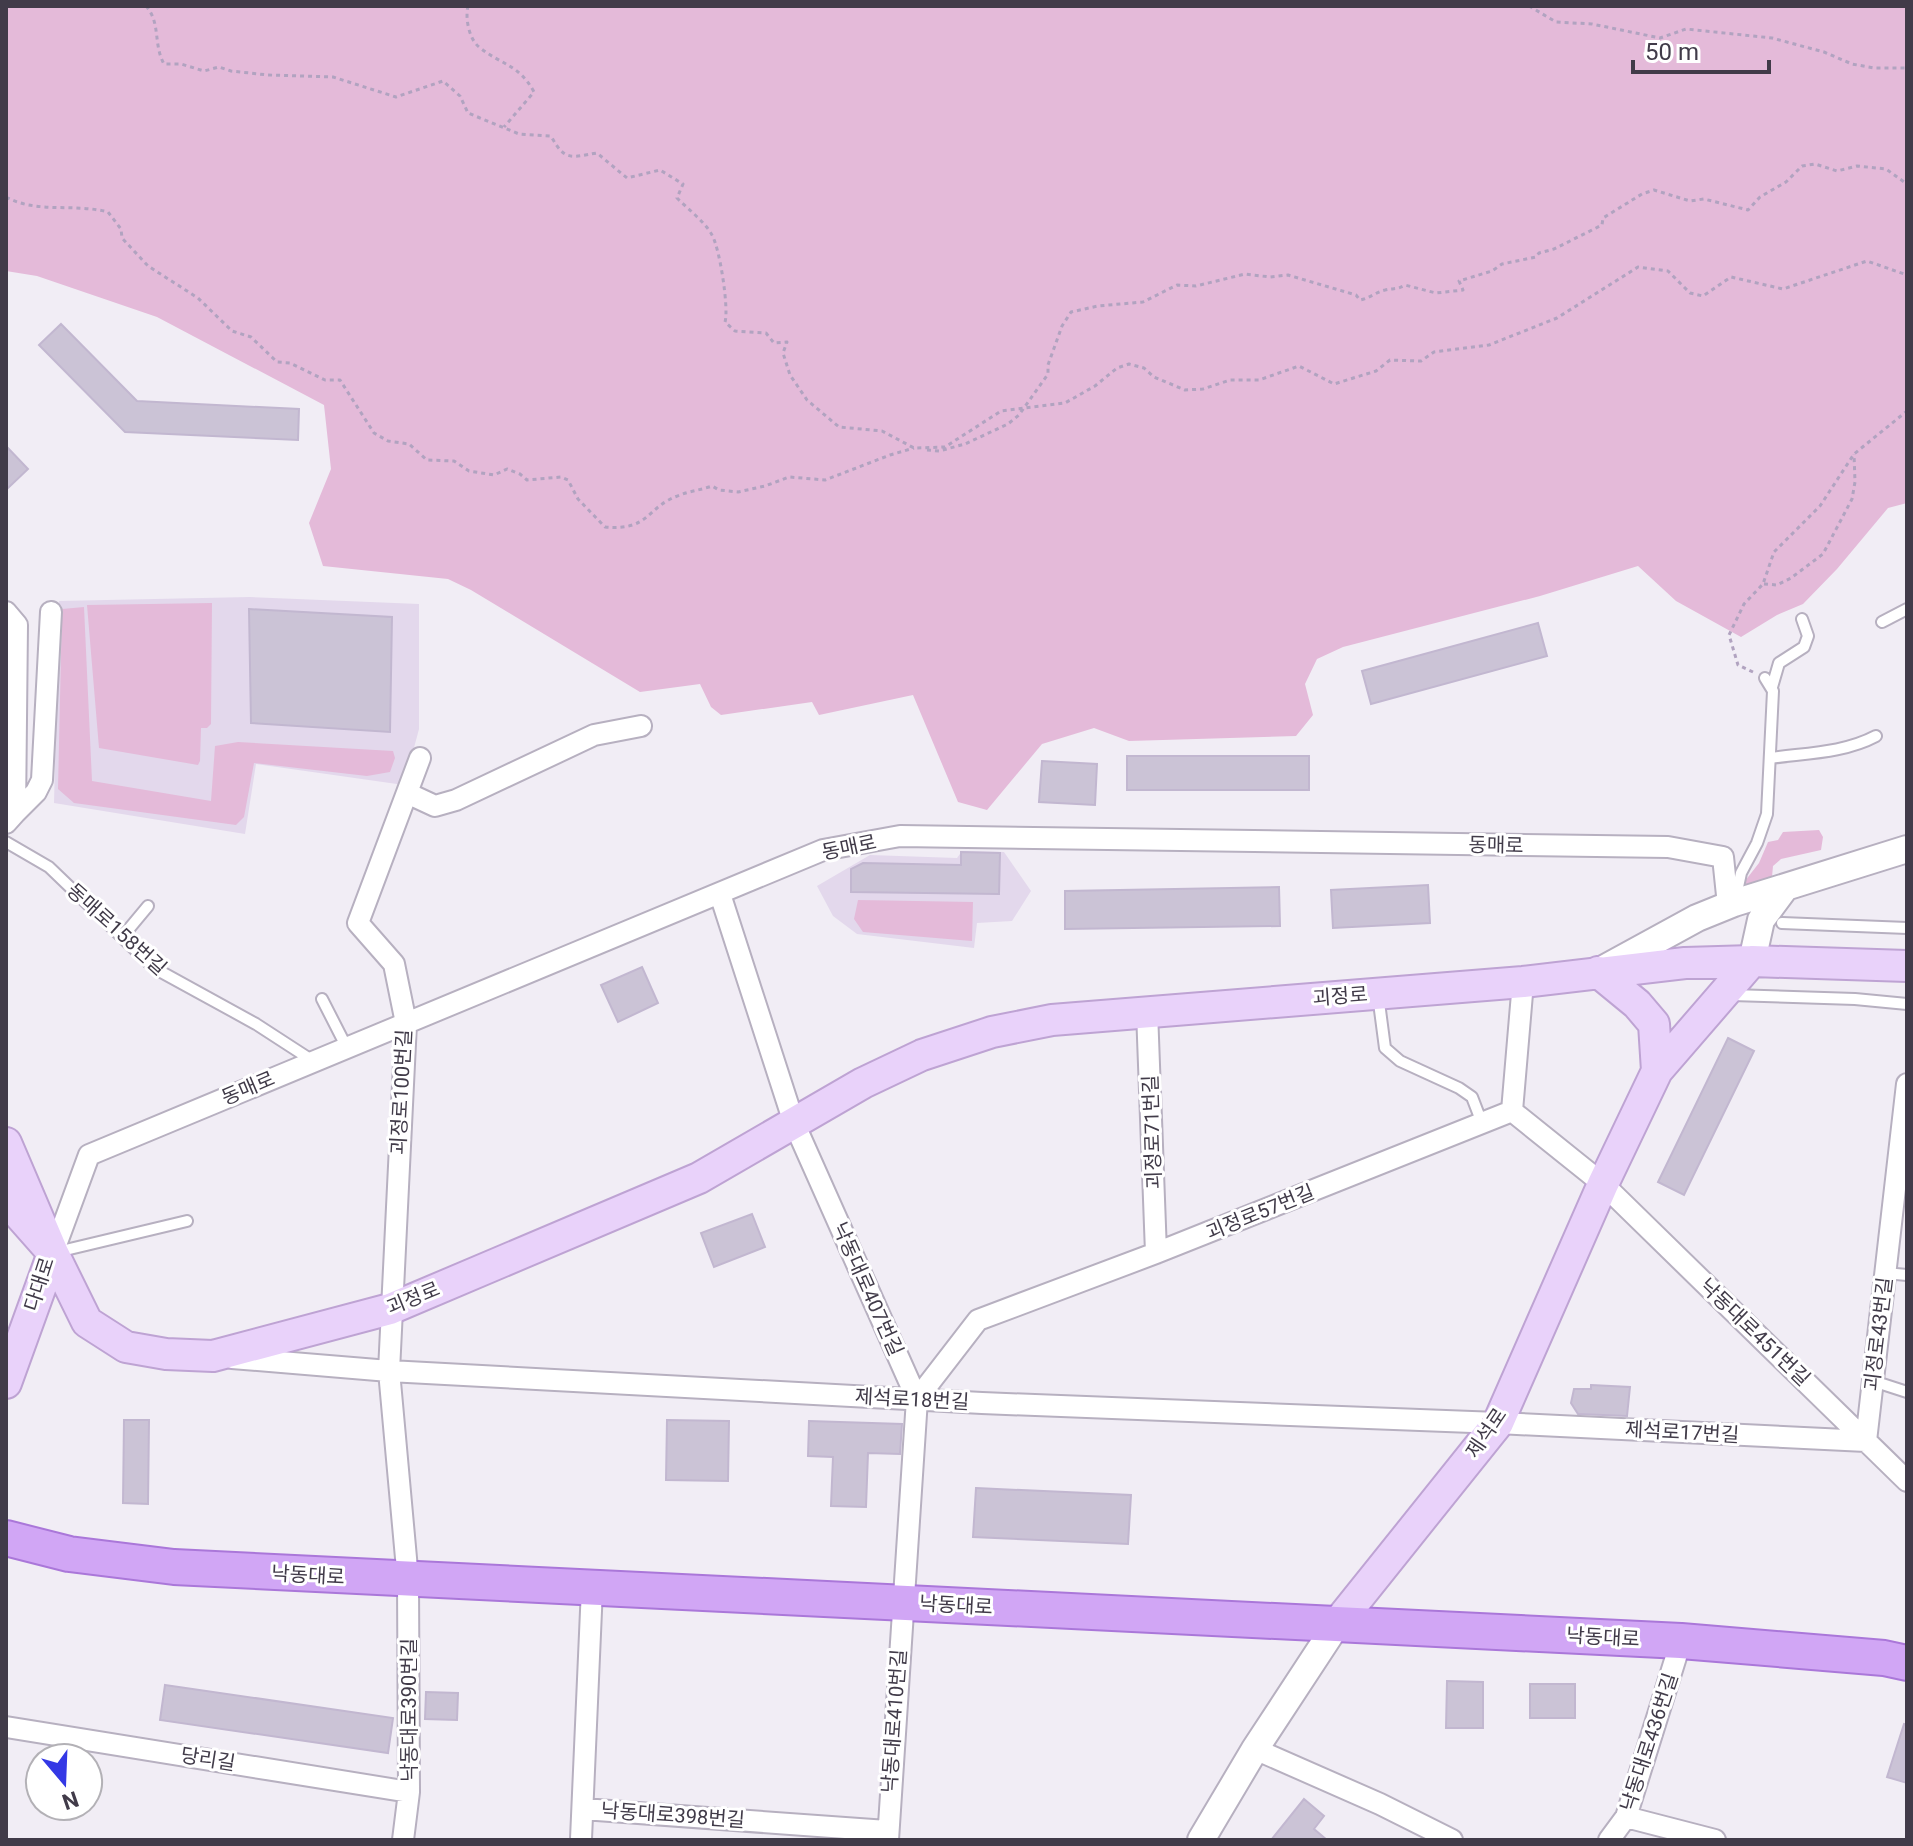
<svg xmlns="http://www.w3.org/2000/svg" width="1913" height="1846" font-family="Roboto,'Noto Sans KR',sans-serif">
<rect width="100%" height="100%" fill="#f1edf5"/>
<path fill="#e3d8ec" d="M250,597L419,604V729L404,785L256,764L245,834L54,803L59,601Z
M962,851L1004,852L1031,891L1012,921L977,923L974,948L857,934L833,916L817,886L870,855L957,858Z"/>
<path fill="#e4bad9" d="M6,6H1907V503L1888,508L1837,569L1803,604L1777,615L1741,637L1676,601L1638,566L1540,596L1343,647L1317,659L1305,684L1313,715L1296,736L1129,741L1094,728L1042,744L987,810L958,802L913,695L819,715L812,702L721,715L711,707L700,684L640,692L471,590L448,579L323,566L309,523L331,469L324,405L157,317L37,276L6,271Z
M212,603L211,724L207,728H201L200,761L198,765L99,748L87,605Z
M84,607L92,781L211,801L215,746L238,742L393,751L395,758L390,772L367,776L254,763L244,817L236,825L74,803L58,789L62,609Z
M1819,830L1823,837L1821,850L1781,859L1773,866L1772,877L1742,887L1741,886L1759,863L1768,842L1778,840L1783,832Z
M858,900L973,902L972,941L863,932L854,919Z"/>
<path fill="#cbc3d6" stroke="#c2b7d0" stroke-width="2" d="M61,324L137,401L299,409L298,440L125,432L39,345Z
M6,446L28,469L6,490Z
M249,609L392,617L390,732L251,723Z
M1538,623L1547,656L1371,704L1362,671Z
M1127,756H1309V790H1127Z
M1042,761L1097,764L1095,805L1039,802Z
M961,852L1000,853L999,894L851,892V869L863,863L961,865Z
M1428,885L1430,923L1333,928L1331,890Z
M1279,887L1280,926L1065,929V891Z
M642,967L658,1003L618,1022L601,985Z
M1728,1038L1754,1051L1684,1195L1658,1182Z
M752,1214L765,1247L714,1267L701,1233Z
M1591,1385L1630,1387L1627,1416L1578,1414L1571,1403L1574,1389H1591Z
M124,1420H149L148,1504L123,1503Z
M667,1420L729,1421L728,1481L666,1480Z
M809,1421L902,1424L900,1454L868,1453L866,1507L831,1506L833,1457L808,1456Z
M976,1488L1131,1495L1128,1544L973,1537Z
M1447,1681L1483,1682V1728H1446Z
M1530,1684H1575V1718H1530Z
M165,1685L393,1718L388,1753L160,1720Z
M426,1692L458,1693L457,1720L425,1719Z
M1904,1724L1907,1725V1783L1887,1777Z
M1304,1799L1324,1816L1314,1829L1327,1840H1271Z"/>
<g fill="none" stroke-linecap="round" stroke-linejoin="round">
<g stroke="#b7b0c0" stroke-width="14">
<path id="service" d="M1882,622L1907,609
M1772,687L1779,663L1804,647L1808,636L1802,619
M1771,758C1806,753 1844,753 1876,736
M6,842L49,867L154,968L256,1024L313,1061
M1735,901L1741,873L1757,843L1767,814L1773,691L1765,678
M1782,923L1907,928
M123,936L148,906
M1378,995L1385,1048L1400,1061L1459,1088L1472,1097L1482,1123
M1732,995L1855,999L1907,1004
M322,999L346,1046
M57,1252L187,1221
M1885,1273L1907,1275
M1873,1381L1907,1392"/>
</g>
<g stroke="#b7b0c0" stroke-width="24">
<path id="minor" d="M6,612L17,625L15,813L6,823
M420,758L358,923L394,964L406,1023L389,1371L982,1403L1498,1423L1866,1441L1907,1084
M407,793L435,806L456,800L594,735L641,726
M15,813L36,792L42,780L51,612
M720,894L794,1123L917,1399L888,1840
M1147,1011L1156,1253
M1512,1111L1603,1184L1907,1481
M53,1253L89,1155L823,850L900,836L1668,847L1723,857L1728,905
M232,1358L389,1371L408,1580L409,1792L403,1840
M917,1399L978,1320L1156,1253L1512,1111L1523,982
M6,1727L409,1792
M1255,1749L1380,1804L1452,1840
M583,1809L887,1831
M1626,1817L1715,1840
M581,1839L592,1588
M1609,1840L1626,1817L1681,1641"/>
</g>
<g stroke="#b7b0c0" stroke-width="30">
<path id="tertiary" d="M1752,961L1761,920L1784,889
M1600,971L1697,918L1734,903L1907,849
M1201,1840L1255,1749L1337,1624"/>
</g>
<g stroke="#bea3d3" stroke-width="34">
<path id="secondary" d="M1598,972L1637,1004L1654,1024L1657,1071
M6,1143L53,1253L6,1383
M6,1200L53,1253L87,1322L126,1347L166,1354L213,1356L390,1309L699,1178L863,1083L922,1055L992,1032L1052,1020L1523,982L1685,963L1752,961L1907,966
M1337,1624L1498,1423L1603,1184L1657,1071L1752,961"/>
</g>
<g stroke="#aa77d9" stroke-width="38">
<path id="primary" d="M6,1538L69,1554L174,1567L1681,1641L1884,1658L1907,1663"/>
</g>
<path stroke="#b1a3c0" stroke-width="3" stroke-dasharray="4 4" stroke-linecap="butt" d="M146,6C161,23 153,44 164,64H181L204,71L219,67L231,71L268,75L333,77L396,97L443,81L460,96L468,113L519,134L551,136C565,162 571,157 597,153L627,178L660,170L683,184L677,198C688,209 705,222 712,235C720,249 729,309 725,322L735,331L766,333L774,343L787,342L783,353L790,375L807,400L839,427L882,431L914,448L945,447L1001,411L1065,403L1095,386L1117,368L1129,364L1144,368L1154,377L1185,390L1203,389L1230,380H1259L1299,366L1334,384L1376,371L1390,360L1421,361L1434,352L1489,345L1557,318L1638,267L1668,271L1690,293L1703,296L1731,277L1783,289L1867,261L1907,275
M468,6C465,18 469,39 479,47C501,65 519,64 534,92L504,127
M1529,6L1556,22L1592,24L1660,38L1686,29L1772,38L1824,52L1852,64L1874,68H1907
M6,197C37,214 74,203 108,212L121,229L122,238L148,266L198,298L232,331L251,337L277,362L290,363L325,380H340L374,433L388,441L409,444L427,460L454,461L469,471L494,475L507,469L520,474L527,480L561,477L568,480L578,499L605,527C651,531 645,507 680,495C690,491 701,490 712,486L719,490L738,492L765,486L789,477L825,480L890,455L914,448
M927,450L939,451L965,444L1008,424L1019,415L1048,374V365L1062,326L1071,312L1098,306L1143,302L1177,285L1196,286L1245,274L1270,277L1288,275L1356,295L1360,300C1370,298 1376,292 1385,290C1393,288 1397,290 1405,285L1436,293L1463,290L1459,281L1492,271L1502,264L1536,257L1539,253L1554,249L1602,225L1603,218L1642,194L1654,190L1690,201L1704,199L1748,210L1760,197L1786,182L1802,166L1815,164L1837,171L1857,166L1886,169L1907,184
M1764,584L1777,585L1791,578L1823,554L1852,499L1855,482L1854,454
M1753,672L1738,665L1729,635L1744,604L1763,584L1774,552L1820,506L1854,454L1907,411"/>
<use href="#service" stroke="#fff" stroke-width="10"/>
<use href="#minor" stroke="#fff" stroke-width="20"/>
<use href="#tertiary" stroke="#fff" stroke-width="26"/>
<use href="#secondary" stroke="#e9d2fa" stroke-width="30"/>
<use href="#primary" stroke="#d1a6f5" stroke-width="34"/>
</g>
<g text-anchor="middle" stroke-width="6" stroke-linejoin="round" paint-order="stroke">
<g font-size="20" fill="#413b49" stroke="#fff">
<text transform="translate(1496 845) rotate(1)" y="7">동매로</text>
<text transform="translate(849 847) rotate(-12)" y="7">동매로</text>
<text transform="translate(117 929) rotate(42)" y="7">동매로158번길</text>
<text transform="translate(1340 996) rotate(-4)" y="7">괴정로</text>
<text transform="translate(248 1088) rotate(-23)" y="7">동매로</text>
<text transform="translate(401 1092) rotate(-87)" y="7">괴정로100번길</text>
<text transform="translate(1152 1132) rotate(-92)" y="7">괴정로71번길</text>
<text transform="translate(1260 1212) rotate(-22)" y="7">괴정로57번길</text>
<text transform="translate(39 1284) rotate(-72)" y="7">다대로</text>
<text transform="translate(868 1289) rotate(66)" y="7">낙동대로407번길</text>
<text transform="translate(413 1298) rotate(-22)" y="7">괴정로</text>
<text transform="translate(1755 1332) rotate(44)" y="7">낙동대로451번길</text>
<text transform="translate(1878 1334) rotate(-83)" y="7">괴정로43번길</text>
<text transform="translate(912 1399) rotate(3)" y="7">제석로18번길</text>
<text transform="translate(1682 1432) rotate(3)" y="7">제석로17번길</text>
<text transform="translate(1486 1433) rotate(-56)" y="7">제석로</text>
<text transform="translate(308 1575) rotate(3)" y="7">낙동대로</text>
<text transform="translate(956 1605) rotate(3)" y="7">낙동대로</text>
<text transform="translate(1603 1637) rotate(3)" y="7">낙동대로</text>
<text transform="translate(409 1710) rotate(-90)" y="7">낙동대로390번길</text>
<text transform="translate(894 1721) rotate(-86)" y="7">낙동대로410번길</text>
<text transform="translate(1649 1742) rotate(-72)" y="7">낙동대로436번길</text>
<text transform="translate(208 1759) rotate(9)" y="7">당리길</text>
<text transform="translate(673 1815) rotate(4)" y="7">낙동대로398번길</text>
</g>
</g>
<rect width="1913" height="1846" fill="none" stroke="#413b49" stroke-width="16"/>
<g transform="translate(64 1782) rotate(161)"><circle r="38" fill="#ffffff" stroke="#b3b1b6" stroke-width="2"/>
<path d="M0-6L14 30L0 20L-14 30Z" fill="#3438e5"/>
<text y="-12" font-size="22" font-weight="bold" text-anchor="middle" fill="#413b49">N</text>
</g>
<path d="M1633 60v12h136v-12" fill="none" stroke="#413b49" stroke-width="4"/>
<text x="1645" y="60" font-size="24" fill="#413b49" stroke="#ffffff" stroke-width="6" paint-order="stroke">50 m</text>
</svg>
